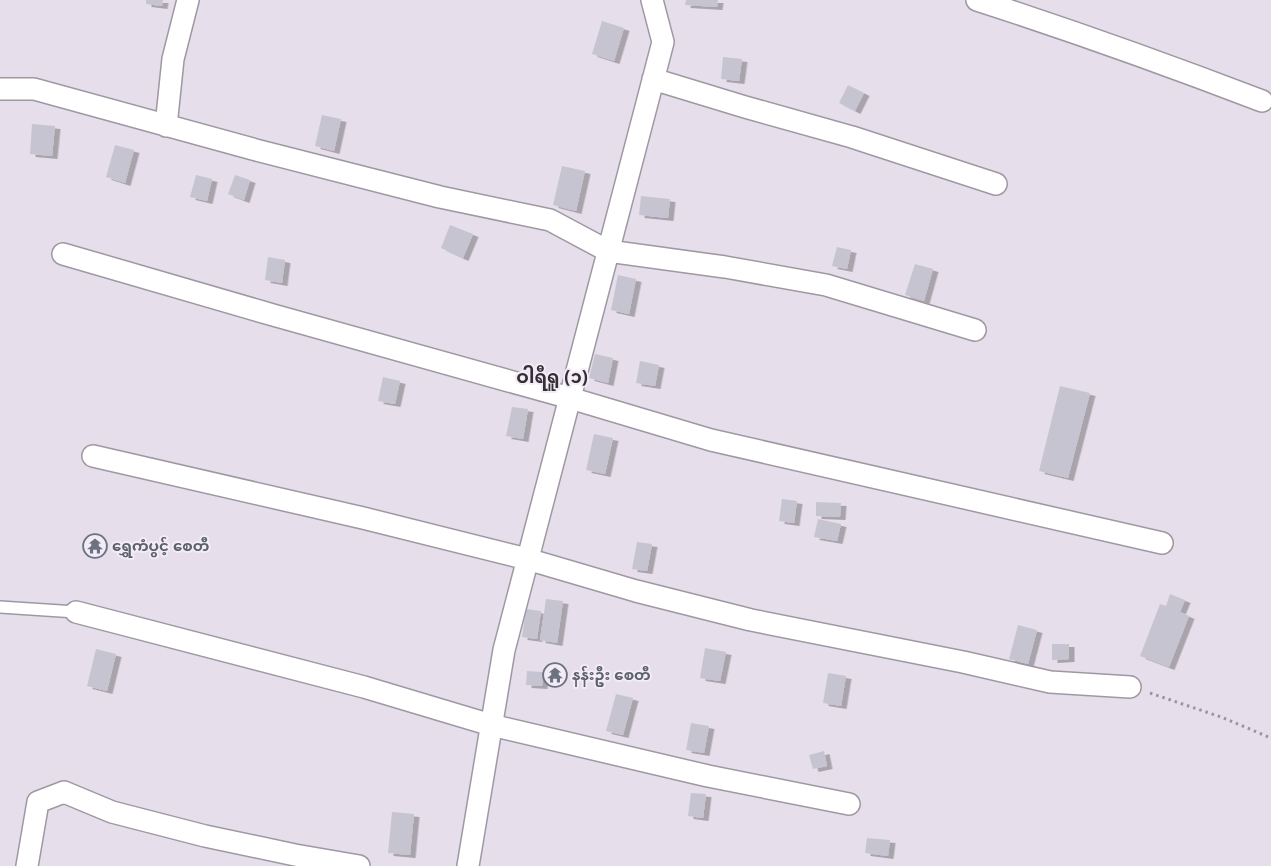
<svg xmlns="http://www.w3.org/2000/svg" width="1271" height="866" font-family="'Open Sans','Noto Sans Myanmar',sans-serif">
<defs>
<filter id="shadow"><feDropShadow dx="5.5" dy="3" stdDeviation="0" flood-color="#0004"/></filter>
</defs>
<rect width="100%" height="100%" fill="#e6deea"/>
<path fill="#c7c4d1" filter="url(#shadow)" d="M146,0H163L162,6L146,4Z
M686,0H718L717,7L685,5Z
M602,21L624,28L614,61L592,54Z
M723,57L742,59L739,81L721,79Z
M848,85L864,93L855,111L839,103Z
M322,115L341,119L334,151L315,146Z
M32,124L55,126L52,156L30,154Z
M115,145L134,150L125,183L106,177Z
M562,166L585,171L576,211L553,205Z
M196,175L212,179L207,201L190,197Z
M235,175L250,180L244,200L228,194Z
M641,196L670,199L668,218L639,215Z
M450,225L473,234L463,258L441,248Z
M837,247L851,250L847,269L832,266Z
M268,257L285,260L282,283L265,280Z
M915,264L933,269L924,301L905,295Z
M618,275L636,279L629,314L611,310Z
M595,354L613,358L608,383L589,378Z
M640,361L659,365L655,386L636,383Z
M383,377L400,381L395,404L378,401Z
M1060,386L1090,393L1068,478L1039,471Z
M512,407L528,409L523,439L506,436Z
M594,434L613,438L605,474L586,470Z
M782,499L797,501L794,523L779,521Z
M816,502L841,503L840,517L816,516Z
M818,519L841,524L837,541L814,537Z
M637,542L652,544L647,571L632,569Z
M1170,594L1185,600L1180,612L1189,616L1169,667L1140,656L1160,604L1166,606Z
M546,599L563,601L557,643L540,640Z
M526,609L541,611L537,639L522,637Z
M1018,625L1037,630L1028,664L1009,659Z
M1052,644H1069V659L1052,660Z
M705,648L726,652L720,681L700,678Z
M96,649L116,654L107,691L87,686Z
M527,671L543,672L542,686L526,685Z
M828,673L846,676L841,706L823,703Z
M616,694L633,698L623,735L606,731Z
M691,723L709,726L704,753L686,750Z
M824,751L827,766L813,769L809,755Z
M691,793L706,794L703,818L688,816Z
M392,812L414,814L410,855L388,853Z
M867,838L890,840L888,856L865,853Z"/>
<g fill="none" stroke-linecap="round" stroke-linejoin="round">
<g stroke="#9f98a3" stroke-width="14">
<path id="service" d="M0,607L76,612"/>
</g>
<g stroke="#9f98a3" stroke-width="24">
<path id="minor" d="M977,0C1073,31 1168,65 1262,101
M653,79L745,107L852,137L996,184
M0,89H34L256,150L440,197L550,220L608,251L725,267L826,285L975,330
M166,126L173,59L188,0
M63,254L273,315L570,398L711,440L1162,543
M93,456L363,518L527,559L636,591L751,620L963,662L1050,682L1130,687
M76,612L364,687L491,725L708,776L849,804
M27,866L38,802L64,792L112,812L205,836L295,855L359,866
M468,866L504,650L663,42L652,0"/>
</g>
<path stroke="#9a949d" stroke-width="3" stroke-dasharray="2.5 4" stroke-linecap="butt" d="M1150,693L1221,717L1271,738"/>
<use href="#service" stroke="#fff" stroke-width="11"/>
<use href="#minor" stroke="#fff" stroke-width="21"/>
</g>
<defs>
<g id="temple-ring" transform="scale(1.25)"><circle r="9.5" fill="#f3ebf7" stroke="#6b7280" stroke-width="1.5"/><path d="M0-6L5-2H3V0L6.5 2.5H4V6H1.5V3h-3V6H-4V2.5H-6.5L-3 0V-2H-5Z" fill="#6b7280"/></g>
</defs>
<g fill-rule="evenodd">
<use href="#temple-ring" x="95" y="546"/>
<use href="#temple-ring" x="555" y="675"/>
</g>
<g text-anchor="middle" stroke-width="4" stroke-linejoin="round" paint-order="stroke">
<g font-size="15" font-weight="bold" fill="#5b616d" stroke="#f3ebf7" text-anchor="start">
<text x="112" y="551">ရွှေကံပွင့် စေတီ</text>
<text x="572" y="680">နန်းဦး စေတီ</text>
</g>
<g font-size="18" font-weight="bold" fill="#333034" stroke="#f3ebf7">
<text x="552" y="383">ဝါရီရူ (၁)</text>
</g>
</g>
</svg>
